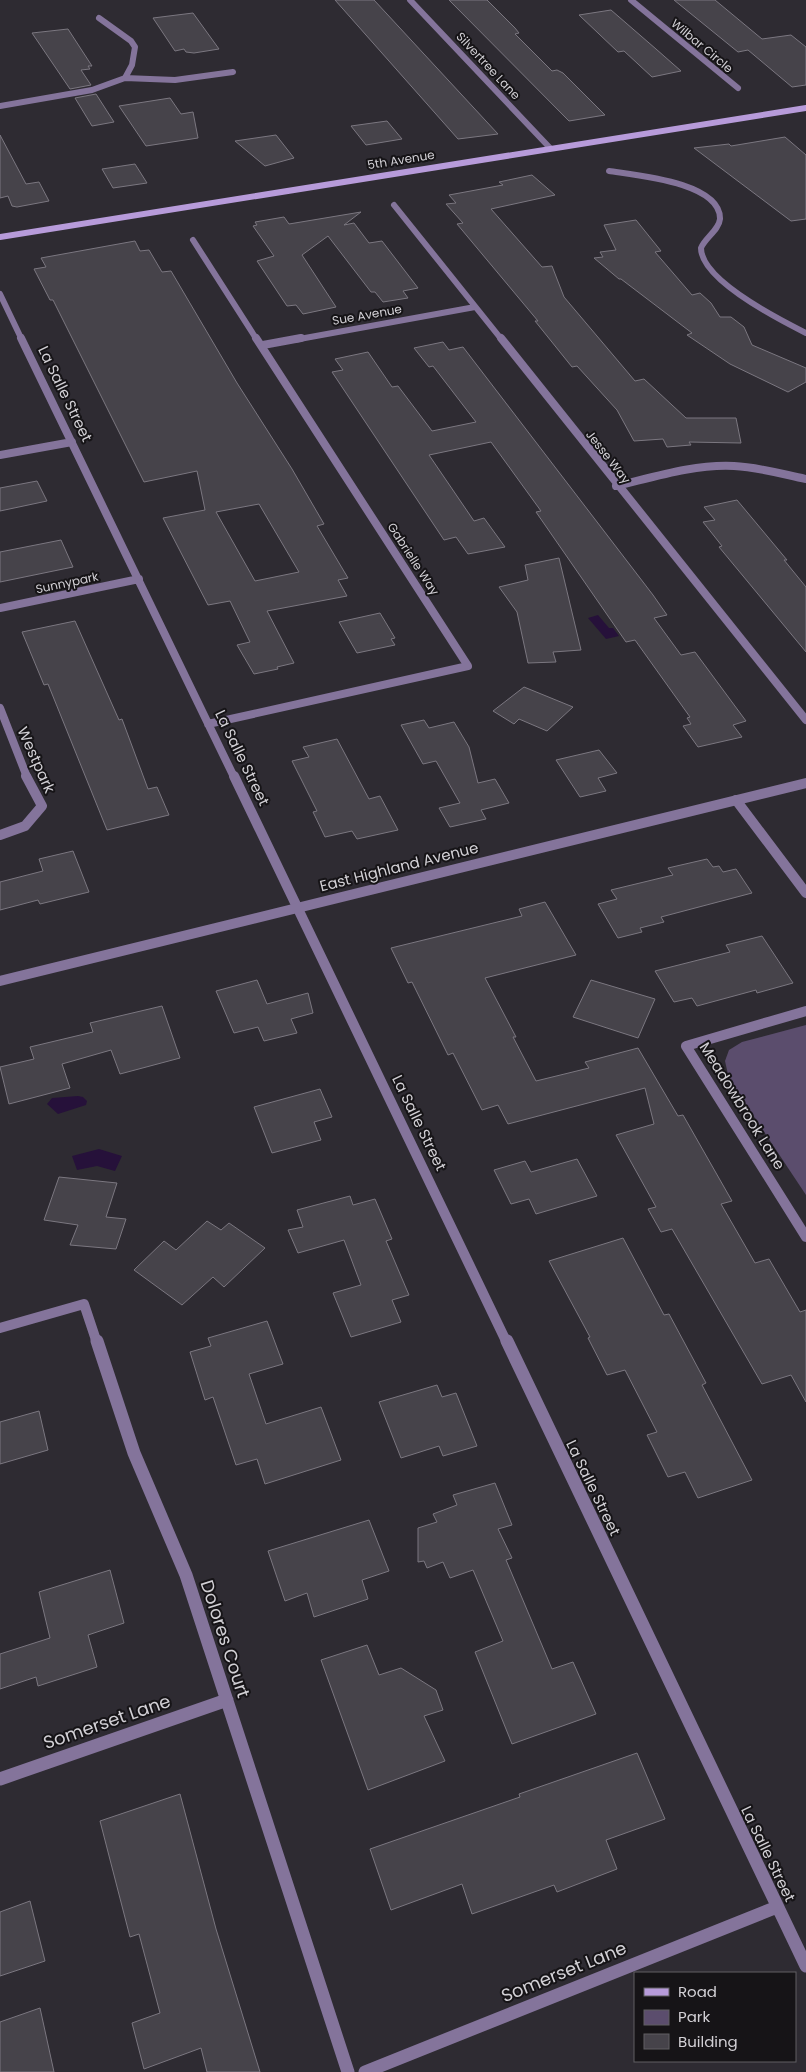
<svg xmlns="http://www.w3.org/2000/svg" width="806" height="2072" font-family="Poppins,sans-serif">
<rect width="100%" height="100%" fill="#2e2b32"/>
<path fill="#5b4d6d" d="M806,1025V1195L729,1079L725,1061L729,1050L742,1042Z"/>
<path fill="#26113a" d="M598,615L609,628H613L619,636L606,639L588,618Z
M78,1096L83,1097L87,1101L86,1105L58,1114L47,1104L52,1098Z
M99,1149L122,1156L115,1171L97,1166L77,1170L72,1156Z"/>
<path fill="#46434a" stroke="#7b7780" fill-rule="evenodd" d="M335,0H374L498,134L458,139Z
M449,0H487L515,28L519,33L515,34L552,71L557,70L563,73L605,115L569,121Z
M674,0H715L762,39L791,35L806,47V85L792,87L748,50L738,52Z
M611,10L656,49L681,71L652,77L624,51L618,52L579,15Z
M193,13L219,49L194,53L186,52L184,49L175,51L153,18Z
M68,29L92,66H88L90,69L81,70L91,85L70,89L32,33Z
M96,94L114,122L92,126L75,98Z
M170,98L181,114L193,112L198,138L146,146L119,106Z
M387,121L402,139L366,145L351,126Z
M0,135L26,184L39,182L49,201L17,207L12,206L8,196L0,198Z
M276,135L294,158L265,166L235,141Z
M785,137L806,155V219L791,221L694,148L729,144L731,146Z
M135,164L147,183L113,188L102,169Z
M532,175L555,195L491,209L542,267L552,266L564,297L635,381L644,379L686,418H736L741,443L689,442L691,445L667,447L663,439L634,441L617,410L577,366L572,367L535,321H538L457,224L463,223L446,204L456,203L449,195L503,185L499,182Z
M361,212L344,225L354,223L369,243L382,241L418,288L403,291L408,298L383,302L375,292H371L328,236L302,255L336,307L303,314L296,305L287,306L257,261L274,256L253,226L257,225L255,222L284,217L289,224Z
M636,220L661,251L655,252L692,295L700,293L711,303L720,317H731L744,327L752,345L806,368V382L788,392L730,364L687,335L692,333L621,279H619L594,258L603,257L600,252L616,250L604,225Z
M135,241L140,251L149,250L162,272L171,271L237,383L292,469L324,524L317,526L348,578L338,580L347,596L267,611L294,663L277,667L278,669L254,674L237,645L250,642L230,601L208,605L163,518L205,510L197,471L144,482L53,300H50L34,269L46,267L41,258ZM259,504L299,572L255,581L216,512Z
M443,342L449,350L463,347L653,595L667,615L654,618L681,655L695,652L746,721L733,725L742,737L698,747L683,726L691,724L687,718L690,717L635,640L626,642L536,512L541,511L491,442L429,455L474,521L484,518L505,547L468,554L456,537L444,540L332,372L343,370L335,359L368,352L392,387L398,386L432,431L476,422L433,366L429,367L414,348Z
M37,481L47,501L0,511V488Z
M737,500L787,560H784L806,587V652L719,547L722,546L703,522L715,520L704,507Z
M61,540L73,567L0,582V552Z
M559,558L581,650L553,652L556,662L528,663L517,612L499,587L528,580L525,565Z
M380,613L395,638L391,639L395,645L357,653L339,622Z
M75,621L119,720L122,719L148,789L157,787L169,815L107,830L48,684L44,685L22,632Z
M524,687L573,707L547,731L519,719L514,724L493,711Z
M424,720L429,728L454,722L469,747L478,783L495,779L509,803L481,810L486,819L450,827L439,808L460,803L436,761L423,764L401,725Z
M337,739L369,799L380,796L398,830L357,839L352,831L325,837L313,812L317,811L292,761L309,757L303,747Z
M599,750L617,773L598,778L606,791L580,797L556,760Z
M73,851L89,892L40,904L38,900L0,910V882L43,871L39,859Z
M707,859L713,867L719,866L723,872L736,869L752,893L661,917L664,922L640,928L642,932L618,938L598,904L617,899L611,890L673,875L668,868Z
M545,902L576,955L485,978L516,1037H513L536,1081L589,1068L585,1062L638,1048L678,1116L683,1115L732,1201L721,1204L755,1263L769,1259L800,1312L806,1310V1402L791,1375L762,1384L672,1229L661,1232L648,1209L656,1207L616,1135L654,1124L645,1088L508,1124L498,1105L482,1110L453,1053L448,1055L412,982L408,983L391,948L522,916L519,909Z
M762,936L793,983L757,993L756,990L697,1006L692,998L674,1002L655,971L730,952L726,945Z
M257,980L267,1004L308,993L313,1013L291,1019L297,1033L264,1041L258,1027L234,1033L216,991Z
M591,980L655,999L638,1038L573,1017Z
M162,1006L180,1058L120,1074L111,1050L62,1064L70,1088L9,1104L0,1067L34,1059L30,1047L93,1032L90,1023Z
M320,1089L332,1117L314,1122L321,1140L272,1153L254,1107Z
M577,1159L597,1196L536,1214L529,1199L511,1204L494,1170L525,1161L531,1172Z
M59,1177L117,1183L106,1217L126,1219L116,1249L70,1245L78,1225L44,1220Z
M350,1196L353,1205L375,1199L392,1239L386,1241L409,1295L392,1300L401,1322L351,1337L333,1293L361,1285L344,1240L298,1253L288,1230L303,1227L297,1210Z
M207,1221L221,1230L229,1223L265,1248L224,1287L213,1277L182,1305L134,1270L164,1241L176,1250Z
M623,1238L664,1315L669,1314L706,1383L702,1385L752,1480L698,1498L685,1472L668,1477L647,1435L657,1432L625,1370L607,1375L588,1338L590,1337L549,1261Z
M267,1321L283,1364L249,1374L266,1424L321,1407L341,1460L265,1484L257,1459L236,1465L213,1397L205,1400L190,1352L211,1346L208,1338Z
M437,1385L442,1397L456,1393L477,1446L443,1456L439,1446L401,1458L379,1402Z
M39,1411L48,1450L0,1464V1422Z
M495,1483L512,1525L498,1529L512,1558L506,1560L552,1669L573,1662L596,1714L512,1744L475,1652L503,1641L473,1570L450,1578L443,1562L427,1568L424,1561L418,1562V1528L437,1522L433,1514L457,1505L453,1495Z
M369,1520L389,1571L362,1580L368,1599L314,1617L307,1593L285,1601L268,1551Z
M110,1570L124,1623L88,1635L97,1667L38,1686L36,1677L0,1689V1654L50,1638L39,1592Z
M367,1645L379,1675L401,1668L436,1690L443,1710L424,1716L445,1761L368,1790L321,1660Z
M637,1753L665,1819L606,1840L617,1869L557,1892L554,1885L472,1914L462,1884L391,1910L370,1849L520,1797L519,1794Z
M180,1794L216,1929L260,2072H207L201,2048L144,2069L132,2023L160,2013L139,1934L130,1937L100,1821Z
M30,1901L45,1961L0,1976V1912Z
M40,2008L54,2072H0V2022Z"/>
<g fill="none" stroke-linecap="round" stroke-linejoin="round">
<path stroke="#84749b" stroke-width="6" d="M410,0L550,148
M631,0L738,88
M99,18L131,41L135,47L132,65L125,78
M0,106L92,90L125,78L175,80L233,72
M609,171C634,175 721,182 720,219C719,230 705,238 701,248C701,280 780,320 806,333
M394,205L502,340
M193,240L257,340
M0,294L22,340
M294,340L475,307"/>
<path stroke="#84749b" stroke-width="8" d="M21,338L234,777
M501,338L806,720
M263,345L301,338
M0,455L72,442
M616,486C654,477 694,464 734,466C758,467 782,474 806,479
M0,608L139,579
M0,708L27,777
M208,724L468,666L256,338"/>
<path stroke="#84749b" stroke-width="10" d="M234,776L507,1343
M736,800L806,893
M0,835L25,826L42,806L26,776
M806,1011L686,1046L806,1237
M0,1328L84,1304L97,1343"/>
<path stroke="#84749b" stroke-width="13" d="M97,1341L134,1453L186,1575L348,2072
M507,1341L806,1966
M0,1779L227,1700
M365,2072L777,1907"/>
<path stroke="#84749b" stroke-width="10" d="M0,981L806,783"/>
<path stroke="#b79bda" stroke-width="6" d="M0,237L806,108"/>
</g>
<g text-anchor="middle" stroke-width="4" stroke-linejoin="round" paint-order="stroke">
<g font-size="12" fill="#d2d0d5" stroke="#161417">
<text transform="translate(702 46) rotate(40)" y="4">Wilbar Circle</text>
<text transform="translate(488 66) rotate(47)" y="4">Silvertree Lane</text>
<text transform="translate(401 160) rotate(-9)" y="4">5th Avenue</text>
<text transform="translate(367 315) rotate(-10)" y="4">Sue Avenue</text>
<text transform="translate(608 457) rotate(52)" y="4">Jesse Way</text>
<text transform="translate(413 559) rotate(57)" y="4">Gabrielle Way</text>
<text transform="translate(67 583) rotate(-12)" y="4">Sunnypark</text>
</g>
<g font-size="15" fill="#d2d0d5" stroke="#161417">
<text transform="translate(65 394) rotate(64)" y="5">La Salle Street</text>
<text transform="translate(242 758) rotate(64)" y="5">La Salle Street</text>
<text transform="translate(36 760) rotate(66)" y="5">Westpark</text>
<text transform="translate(399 867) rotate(-14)" y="5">East Highland Avenue</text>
<text transform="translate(742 1106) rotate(58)" y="5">Meadowbrook Lane</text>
<text transform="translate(419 1123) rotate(64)" y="5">La Salle Street</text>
<text transform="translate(593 1488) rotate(64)" y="5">La Salle Street</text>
<text transform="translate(768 1854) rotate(64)" y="5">La Salle Street</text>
</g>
<g font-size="18" fill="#d2d0d5" stroke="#161417">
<text transform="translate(225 1639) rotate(72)" y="6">Dolores Court</text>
<text transform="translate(107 1722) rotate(-19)" y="6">Somerset Lane</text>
<text transform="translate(564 1972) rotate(-22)" y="6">Somerset Lane</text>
</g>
</g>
<rect x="634" y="1972" width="162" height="90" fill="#161417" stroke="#615f63"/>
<rect x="644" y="1988" width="25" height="8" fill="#b79bda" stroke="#615f63"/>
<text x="678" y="1997" font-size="15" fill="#d2d0d5">Road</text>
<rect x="644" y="2010" width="25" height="15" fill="#5b4d6d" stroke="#615f63"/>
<text x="678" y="2022" font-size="15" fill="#d2d0d5">Park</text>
<rect x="644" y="2034" width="25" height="15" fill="#46434a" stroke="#615f63"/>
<text x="678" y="2047" font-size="15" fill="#d2d0d5">Building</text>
</svg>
